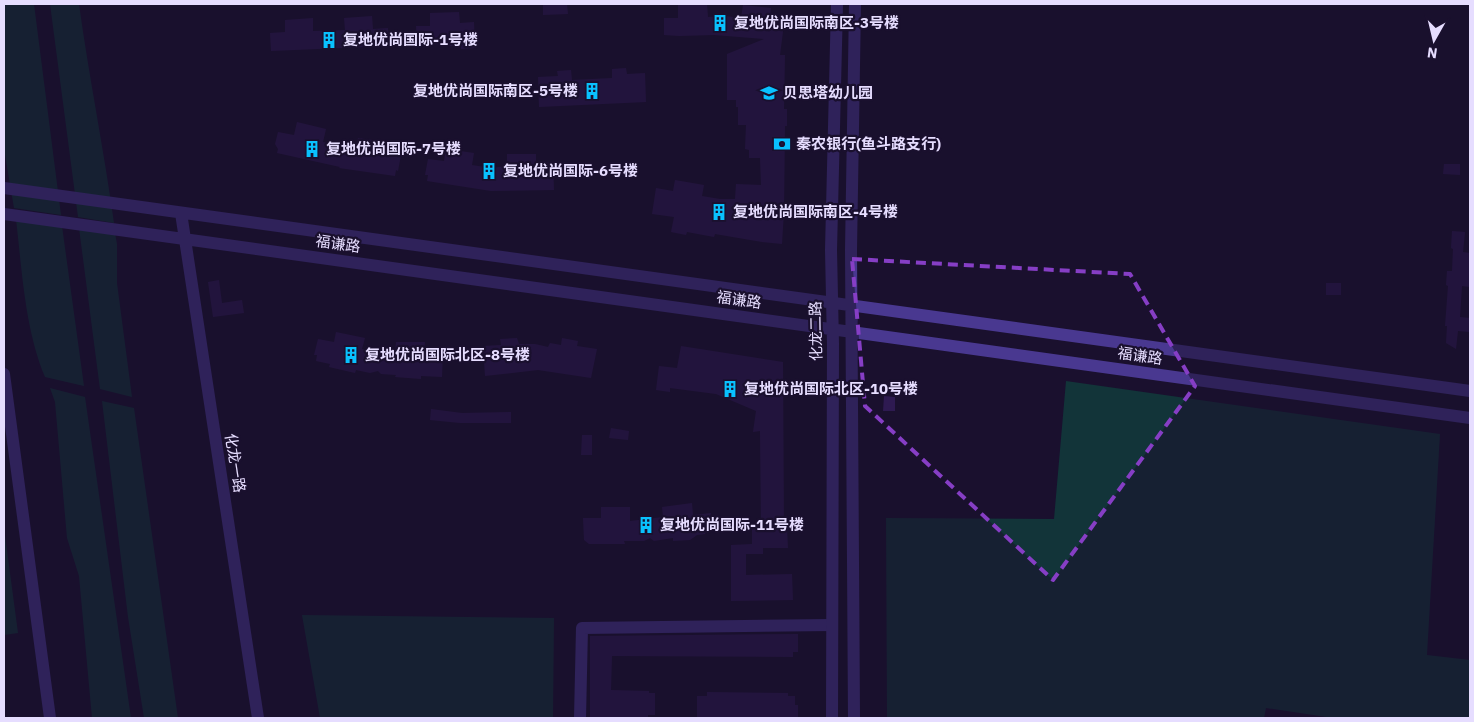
<svg xmlns="http://www.w3.org/2000/svg" width="1474" height="722" font-family="'IBM Plex Sans','Noto Sans SC',sans-serif">
<rect width="100%" height="100%" fill="#1a102e"/>
<path fill="#123439" d="M4,4H34L61,215L14,208L4,149Z
M50,4H79C89,77 104,150 114,223L78,217Z
M16,219L62,226L84,386L45,377C25,329 22,271 16,219Z
M79,228L115,233L117,244V283L132,397L100,389Z
M1066,381L1440,434L1427,655L1470,660V718H1333L1266,708L1264,718H887L886,518L1054,519Z
M50,388L85,397L131,718H92L79,576L67,538L55,402Z
M102,401L134,408L178,718H144L128,617Z
M4,528L18,633L4,635Z
M302,615L554,618L553,718H320Z"/>
<path fill="#2e1a51" d="M543,4H567L568,14L543,15Z
M707,4L708,17L725,16L741,18L743,5L771,8L769,22L784,24L780,55H785L784,109H787V126H785L784,211L782,244L762,242L715,234L714,237L687,232L686,235L671,232L674,217L652,214L656,188L673,191L675,180L704,185L702,196L720,199H735L736,184L761,185L760,158H749V150L745,149L746,125H738V107H736V100H727V54L764,39L714,35L679,36L664,35V18H678V5Z
M459,12L460,23L474,22L475,48L461,49V46H441V44L417,45L416,26H430V13Z
M372,16L373,29L388,28V46L271,51L270,33L285,32V20L313,18V31L345,30L344,18Z
M626,68L627,74L645,73L646,102L539,107L538,77L558,76L557,71L571,70L572,80L612,78V69Z
M297,122L326,129L323,142L356,149L358,138L386,142L384,152L401,155L398,171L396,170L395,176L339,168L340,167L277,153L278,149L275,144L278,132L294,135Z
M446,149L474,153L472,165L491,168L507,166V154H536V163L553,162L554,190L491,191L427,181L428,175H425L428,159L444,161Z
M1444,164H1460V175L1443,174Z
M1452,231L1465,232L1463,252L1470,253V287L1462,286L1460,317L1470,318V332L1458,331L1456,349L1446,343L1447,326H1445L1448,286L1446,285L1447,271H1452L1453,249L1451,248Z
M219,280L222,303L242,300L244,313L213,317L208,282Z
M1326,283H1341V295H1326Z
M336,332L365,338L362,349L376,352L395,354L396,342H425L424,351L443,352L442,377L421,376V379L395,377L396,375L381,374L378,371L370,373L356,370L355,373L329,367L330,364L316,361L317,355H314L318,339L334,342Z
M517,338L519,344H535L548,347L550,343L561,345L562,338L578,341L577,346L597,349L591,378L538,370L485,376L483,346L501,345L500,339Z
M681,346L783,362L784,528H787L788,548H763V554H746V575L792,574L793,600L731,601V545L752,544V528H761L760,431L753,432L756,411L716,394L670,388V392L656,390L659,366L677,368Z
M884,396L895,397V411H883Z
M431,409L462,413L511,412V423H460L430,420Z
M611,428L629,431L628,440L609,438Z
M582,435H592V455H581Z
M692,503L693,515L711,513L708,527L705,534L697,535L690,540L673,541V538L654,541L650,538L644,541H624L625,544H589L584,540L583,518H601V507H630V521L663,517L662,507Z
M798,634V652H793V657L612,656L611,690L649,691V693H655V715H648V718H590V636Z
M707,692L788,693V696H795V705H798V718H697V696H707Z"/>
<g fill="none" stroke-linecap="round" stroke-linejoin="round">
<path stroke="#493890" stroke-width="12" d="M580,718L582,628L832,625"/>
<path stroke="#493890" stroke-width="12" d="M4,188L1470,391
M181,213L258,718
M4,214L1470,418
M4,374L50,718
M832,718L833,344L831,250L837,4
M854,718L851,250L855,4"/>
</g>
<path d="M0 0H1474V722H0ZM852,259L1130,274L1195,386L1053,580L865,406Z" fill="#1a102e" fill-opacity=".55" fill-rule="evenodd"/>
<path fill="none" stroke="#863ec5" stroke-width="4" stroke-dasharray="10 6" stroke-linejoin="round" d="M852,259L1130,274L1195,386L1053,580L865,406Z"/>
<defs>
<g id="building-bare" transform="scale(1.35)"><path d="M-4-6H4V6H1V3H-1V6H-4ZM-2.5-4.3h1.7v1.8h-1.7ZM.8-4.3h1.7v1.8H.8ZM-2.5-1h1.7V.8h-1.7ZM.8-1h1.7V.8H.8Z" fill="#09c1ff" stroke="#1a102e" stroke-width="2.5" paint-order="stroke"/></g>
<g id="school-bare" transform="scale(1.35)"><path d="M0-5L7-2L0 1L-7-2ZM-4 1L0 2.5L4 1V4Q0 6-4 4Z" fill="#09c1ff" stroke="#1a102e" stroke-width="2.5" paint-order="stroke"/></g>
<g id="bank-bare" transform="scale(1.35)"><path d="M-6-4H6V4H-6ZM0-2.3a2.3 2.3 0 1 0 0 4.6a2.3 2.3 0 1 0 0-4.6Z" fill="#09c1ff" stroke="#1a102e" stroke-width="2.5" paint-order="stroke"/></g>
</defs>
<g fill-rule="evenodd">
<use href="#building-bare" x="720" y="23"/>
<use href="#building-bare" x="329" y="40"/>
<use href="#building-bare" x="592" y="91"/>
<use href="#school-bare" x="769" y="93"/>
<use href="#bank-bare" x="782" y="144"/>
<use href="#building-bare" x="312" y="149"/>
<use href="#building-bare" x="489" y="171"/>
<use href="#building-bare" x="719" y="212"/>
<use href="#building-bare" x="351" y="355"/>
<use href="#building-bare" x="730" y="389"/>
<use href="#building-bare" x="646" y="525"/>
</g>
<g text-anchor="middle" stroke-width="4.5" stroke-linejoin="round" paint-order="stroke">
<g font-size="15" font-weight="bold" fill="#e6ddff" stroke="#1a102e" text-anchor="start">
<text x="734" y="28">复地优尚国际南区-3号楼</text>
<text x="343" y="45">复地优尚国际-1号楼</text>
<text x="578" y="96" text-anchor="end">复地优尚国际南区-5号楼</text>
<text x="783" y="98">贝思塔幼儿园</text>
<text x="796" y="149">秦农银行(鱼斗路支行)</text>
<text x="326" y="154">复地优尚国际-7号楼</text>
<text x="503" y="176">复地优尚国际-6号楼</text>
<text x="733" y="217">复地优尚国际南区-4号楼</text>
<text x="365" y="360">复地优尚国际北区-8号楼</text>
<text x="744" y="394">复地优尚国际北区-10号楼</text>
<text x="660" y="530">复地优尚国际-11号楼</text>
</g>
<g font-size="15" fill="#e6ddff" stroke="#1a102e">
<text transform="translate(338 244) rotate(8)" y="5">福谦路</text>
<text transform="translate(739 300) rotate(8)" y="5">福谦路</text>
<text transform="translate(816 331) rotate(-91)" y="5">化龙二路</text>
<text transform="translate(1140 356) rotate(8)" y="5">福谦路</text>
<text transform="translate(235 463) rotate(81)" y="5">化龙一路</text>
</g>
</g>
<rect width="1474" height="722" fill="none" stroke="#e6ddff" stroke-width="10"/>
<g transform="translate(1434 40) rotate(188)" stroke="#1a102e" stroke-width="4" paint-order="stroke">
<path d="M0-4L9 19L0 12L-9 19Z" fill="#e6ddff"/>
<text y="-8" font-size="14" font-weight="bold" text-anchor="middle" fill="#e6ddff">N</text>
</g>
</svg>
